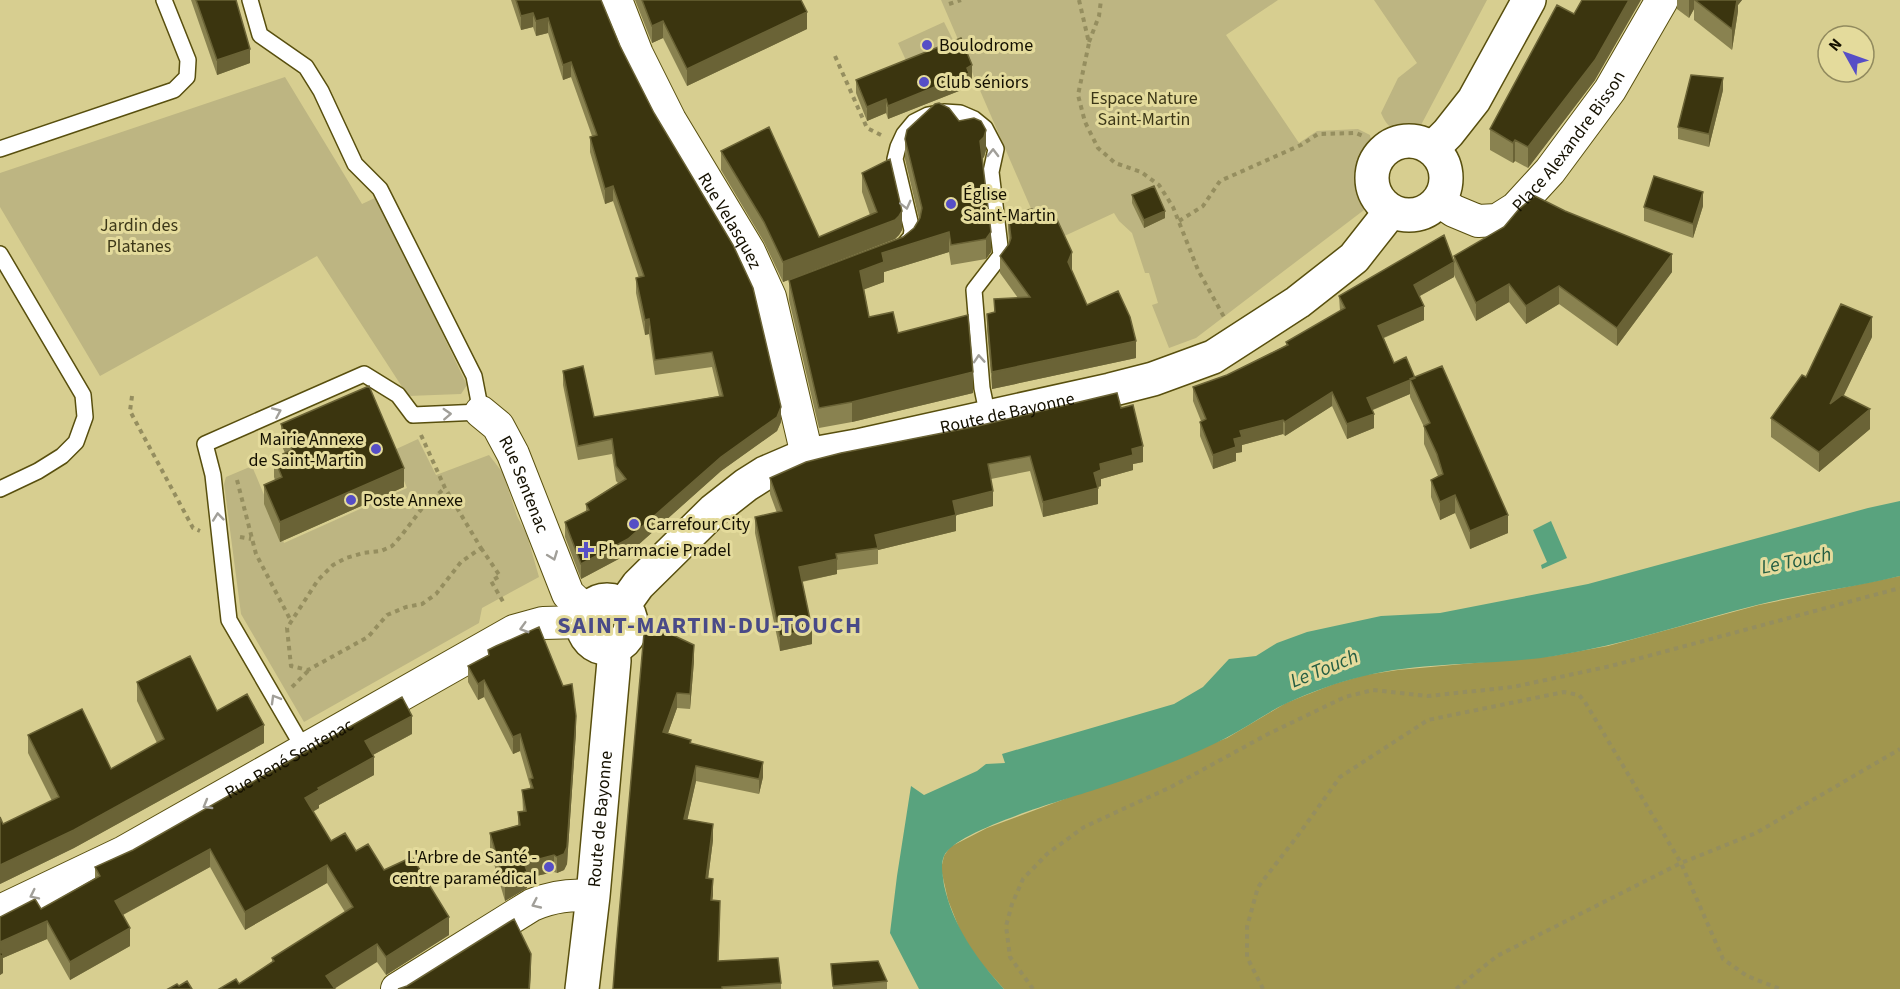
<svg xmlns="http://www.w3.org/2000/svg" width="1900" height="989" font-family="'Source Sans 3',sans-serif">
<rect width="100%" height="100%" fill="#d7ce90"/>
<path fill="#bdb582" d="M941,0H1278L1226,35L1299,143L1317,131L1358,129L1370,135L1372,146L1362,173L1366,195L1364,210L1196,338L1169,348L1152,305L1158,303L1149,273H1145L1132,233L1119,221L1114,213L1058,239L1042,234Z
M1374,0H1487L1421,125C1400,130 1391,136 1381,113L1398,78L1417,63Z
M944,22L956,46L909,67L898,43Z
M285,77L362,204L377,197L467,385L461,394L408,396L317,256L100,376L0,207V173Z
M418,439L436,475L489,455L503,473L517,516L527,535L539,577L482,608L479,623L304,722L241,614L224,484L226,477L252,466L284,543L407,488L392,451Z"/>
<path fill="#a1964e" d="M1900,576V989H1004L979,961L961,933L948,900L941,869L944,856L950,847L987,828L1227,738L1286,703L1334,684L1365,675L1398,670L1552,656L1608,646L1759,605Z"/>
<path fill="#59a37e" d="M1900,501V576C1853,588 1804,593 1757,605C1690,622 1624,645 1554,656C1492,666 1426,661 1364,676C1338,682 1311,692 1287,703C1266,713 1247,727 1226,738C1183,760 1137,776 1091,791C1063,800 955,831 944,856C940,866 943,875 944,885C953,926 976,958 1004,989H919L890,933L897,876L911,786L924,795L977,771L986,764L1005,763L1002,754L1174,704L1203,687L1229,659L1256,656L1277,643L1307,632L1381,616L1440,613L1588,584L1868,508Z
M1551,521L1567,558L1542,569L1541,565L1547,562L1533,530Z"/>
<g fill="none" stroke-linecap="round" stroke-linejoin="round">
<g stroke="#584f0e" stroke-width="18">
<path id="service" d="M250,0L260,35L306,67L321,91L355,164L380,189L474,376L481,412L413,415L398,395L364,374L205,444L213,475L229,620L304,749
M0,149L174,90L187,77L188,60L164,0
M904,245L911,237L912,230L895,159L898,147L904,134L914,122L928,115L944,112L960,113L974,119L985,128L996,149L991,172L1001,255L974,290L982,388L988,417
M0,254L83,395L85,417L76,442L62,456L38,471L0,489"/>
</g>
<g stroke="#584f0e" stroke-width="34">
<g id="minor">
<path id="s1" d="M616,0L637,54L670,120L749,251L770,297L807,455"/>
<path id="s2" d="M1439,201L1454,211L1478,221L1497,220L1516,208L1550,171L1610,90L1662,0"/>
<path id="s3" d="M481,412L498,426L513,454L568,594L586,611"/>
<path id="s4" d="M0,911L124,852L514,631L543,623L582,622"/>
<path d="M397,989L532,905C553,896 571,894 593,896"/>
</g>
</g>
<g stroke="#584f0e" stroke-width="36">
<g id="tertiary">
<circle cx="1409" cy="178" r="37"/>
<path d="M1433,148L1448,133L1474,100L1529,0"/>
<circle cx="607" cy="624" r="24"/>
<path id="s5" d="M623,606L638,585L713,511L746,485L765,473L807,455L857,446L1110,390L1153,379L1213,357L1298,302L1354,258L1391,211"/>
<path id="s6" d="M582,989L593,896L614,661L613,648"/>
</g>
</g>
<path stroke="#958e5f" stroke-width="4" stroke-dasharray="4.5 4.5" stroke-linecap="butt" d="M1079,0L1089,43L1078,95L1085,122L1098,148L1115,163L1141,172L1159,185L1173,207L1198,270L1224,317
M949,4L961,0
M1089,42L1099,16L1101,0
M835,56L867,128L881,135
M1179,221L1203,206L1220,181L1301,145L1318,134L1356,133L1363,136
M132,396L130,411L193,528L200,531
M421,435L445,488L481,548L461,562L436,594L422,604L406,607L387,615L368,637L308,670L291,666L287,628L318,580L333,565L346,558L363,553L381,551L392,546L401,536L423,507L445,488
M237,480L256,554L291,621
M240,537L251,539
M481,548L500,576L491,581L505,605
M292,687L308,671
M1033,989L1010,957L1006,926L1012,904L1023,879L1047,854L1084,827L1171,787L1268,734L1345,697L1373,690L1428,696L1513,687L1611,666L1900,588
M1263,989L1247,957V927L1258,887L1299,834L1340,777L1428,720L1564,692L1579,695L1585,702L1681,863L1723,959L1747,976L1780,989
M1456,989L1497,956L1681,863L1756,833L1900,749"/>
<use href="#service" stroke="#fff" stroke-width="15"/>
<use href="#minor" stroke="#fff" stroke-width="32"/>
<use href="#tertiary" stroke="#fff" stroke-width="33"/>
</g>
<path fill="#898250" d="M191,0H236L250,63L217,75Z
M511,0H601L781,422L777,431L721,471L628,554L581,579L565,537V522L586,512V504L618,483L616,481L612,454L578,460L563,385V371L594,417L719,396L712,367L655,375L649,334L645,335L636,293V278H639L613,201L605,204L590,152V137L592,136L571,77L563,80L548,33L536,36L533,27L521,30Z
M635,0H801L807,29L687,86L663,38L652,43Z
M1677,0H1742L1738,5V11L1732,50L1694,20V9L1689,18L1677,9Z
M1574,14L1595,80L1528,168L1515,161L1513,163L1490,150V129Z
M972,79L969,80V87L888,119L886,113L867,121L856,93V80Z
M1723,90L1709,147L1678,139V127Z
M959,121L986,150L984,157L982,159L991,252L986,259L951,265L949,252L884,272V282L864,289L869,317L898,333L973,393L852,422L819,428L789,300V280L903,237L914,228L919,219L905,159V139Z
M721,151L819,237L870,215L862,192V173L902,230L899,235L895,239L783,282L764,242L721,170Z
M1132,195L1165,218L1144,228L1132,203Z
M1703,206L1693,238L1644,221V207Z
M1008,213L1034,221L1072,269L1071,270L1087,305L1136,358L992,389L987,330V314L994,312V299L1018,298L1000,273V256L1009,243L1008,229Z
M1454,256L1672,272L1617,346L1559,304L1526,324L1509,302L1476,321L1454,275V277L1420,296L1424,320L1384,338L1394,363L1415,377L1508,533L1470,549L1455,513L1440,520L1431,497V480L1438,476L1424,444V427L1410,397V394L1373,410L1374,428L1347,439L1332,406L1285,436L1283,434L1242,445V452L1236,453V461L1213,469L1200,436V422L1201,421L1193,401V387L1227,375L1286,345V342L1340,311L1339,296L1454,260Z
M1872,337L1843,396L1870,429L1819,472L1771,437V418L1806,377Z
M1121,408L1143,462L1133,464V470L1101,479V486L1098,487V504L1043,517L1030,471L991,479L993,506L956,515V531L878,550V564L837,570V574L802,582L812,644L780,651L755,533V517L777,513L770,494V478Z
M281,424L404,487L280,542L264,504V485L275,480L274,477V458L285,453L281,444Z
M645,622L694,661L690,709L677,708L668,733L763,777L759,794L696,781L687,820L713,840L708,879L713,895L712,900L720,916L718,961L781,983V989H613Z
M488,650L576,732L567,864L564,870L557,873L554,872L527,878V888L505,901L490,850V833L518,825V812L523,811L522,790L530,788V786L520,751L513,754L484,697L478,700L468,682V666L488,656Z
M137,682L217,711L264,743L74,848L0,884V817L3,824L52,801L28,753V735L111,769L157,743L137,701Z
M412,734L373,755L374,775L319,805V808L313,812L331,841L356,851L384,870L449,935L386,975L377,962L239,984L272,962V958L345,912L327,883L245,930L210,867L123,915L130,946L70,980L47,939L3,958V973L0,975V917L41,909L95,878V867Z
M831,964L887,981V989H833Z"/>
<path fill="#6a6336" d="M1629,0H1641L1595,80L1528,168V147Z
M1689,0H1694V9L1689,18Z
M1735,0H1742L1738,5V11L1732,50V29Z
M807,12V29L687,86V69Z
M533,13V27L521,30V16Z
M548,18V33L536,36V21Z
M663,21V38L652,43V26Z
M250,49V63L217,75V60Z
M571,62V77L563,80V65Z
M972,65V79L969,80V87L888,119V106Z
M1723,78V90L1709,147V134Z
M886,99V113L867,121V107Z
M986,130V150L984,157L980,161V141Z
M1515,140V161L1513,163V143Z
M613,186V201L605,204V189Z
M1703,192V206L1693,238V224Z
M902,211V230L899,235L895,239L783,282V262Z
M1165,211V218L1144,228V220Z
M949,232V252L884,272V282L860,291V271L882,253Z
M991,232V252L986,259V239Z
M1072,252V269L1068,279V262Z
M1672,254V272L1617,346V328Z
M1454,262V277L1414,299V285Z
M1509,284V302L1476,321V303Z
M1559,286V304L1526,324V306Z
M1424,306V320L1378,340V326Z
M1872,317V337L1830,424V404Z
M649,319V334L645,335V320Z
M1136,341V358L992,389V372Z
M973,372V393L852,422V402Z
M1410,379V394L1367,412V398Z
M1332,392V406L1285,436V422Z
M781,407V422L777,431L721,471L628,554L581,579V564L721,457Z
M1870,409V429L1819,472V452Z
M1374,414V428L1347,439V424Z
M1283,420V434L1242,445V452L1236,453V461L1213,469V455L1234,439L1240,431Z
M1143,446V462L1133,464V470L1101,479V486L1094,488V473L1100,464L1132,449Z
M404,468V487L280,542V522Z
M1098,488V504L1043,517V502Z
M993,491V506L953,516V501Z
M1455,495V513L1440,520V502Z
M956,515V531L878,550L875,535Z
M1508,515V533L1470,549V531Z
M837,559V574L799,582V567Z
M812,629V644L780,651V636Z
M694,645V661L690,709V694Z
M484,680V697L478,700V684Z
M677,693V708L663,747V732Z
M412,716V734L365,759V741Z
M576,716V732L567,864L564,870L557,873V857Z
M264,725V743L74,848L0,884V865Z
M520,734V751L513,754V737Z
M374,757V775L319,805V808L305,816V798L318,788Z
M763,762V777L759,794V779Z
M696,766V781L684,835V819Z
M713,824V840L706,894V878Z
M210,849V867L115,919V901Z
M554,855V872L527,878V888L505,901V884L524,863Z
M327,865V883L245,930V912Z
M713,879V895L711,915V900Z
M720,901V916L718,976V961Z
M449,917V935L386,975V957Z
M47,921V939L3,958V973L0,975V942Z
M130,928V946L70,980V962Z
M377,944V962L334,989L326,976Z
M531,954V972L530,989H529Z"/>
<path fill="#3b350f" stroke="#6a6336" stroke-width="1.5" d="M196,0H236L250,49L217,60Z
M516,0H601L620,46L654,113L733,245L753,288L781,407L777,417L721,457L628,539L581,564L565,522L589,510L586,504L626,479L616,466L612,439L578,446L563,371L583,366L594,417L723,396L712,352L655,360L649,319L645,320L636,278L644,276L613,186L605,189L590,137L597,135L571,62L563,65L548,18L536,21L533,13L521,16Z
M642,0H801L807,12L687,69L663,21L652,26Z
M1582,0H1629L1595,60L1528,147L1515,140L1513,143L1490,129L1557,5L1574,14Z
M1695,0H1737L1732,29Z
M961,38L972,65L967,68L969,73L888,106L886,99L867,107L856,80Z
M1691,75L1723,78L1709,134L1678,127Z
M939,103L949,108L959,121L974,118L981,121L986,130L984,137L980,141L991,232L986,239L951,245L949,232L882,253L884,262L860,271L869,317L893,312L898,333L968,315L973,372L852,402L819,408L789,280L903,237L914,228L920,218L922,208L905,139L907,130L935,104Z
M769,127L819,237L877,212L862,173L890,159L902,211L899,216L895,220L783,262L764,222L721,151Z
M1654,176L1703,192L1693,224L1644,207Z
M1154,186L1165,211L1144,220L1132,195Z
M1535,196L1565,211L1672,254L1617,328L1559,286L1526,306L1509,284L1476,303L1454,256L1504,227L1519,209Z
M1032,209L1034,221L1054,213L1072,252L1068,262L1087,305L1118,291L1130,317L1136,341L992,372L987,314L995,312L994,299L1030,297L1000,256L1009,244L1011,238L1008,213Z
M1444,235L1454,262L1414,285L1424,306L1378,326L1394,363L1406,357L1415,378L1367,398L1374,414L1347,424L1332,392L1285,422L1283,420L1240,431L1242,437L1234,439L1236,447L1213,455L1200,422L1206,419L1193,387L1227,375L1288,345L1286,342L1345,308L1339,296Z
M1841,304L1872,317L1830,404L1842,395L1870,409L1819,452L1771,418L1802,375L1806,377Z
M1442,366L1508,515L1470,531L1455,495L1440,502L1431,480L1443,474L1437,454L1424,426L1430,423L1410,379Z
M369,386L404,468L280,522L264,485L282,477L274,458L292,450L281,424Z
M1117,393L1121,408L1133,405L1143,446L1132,449L1133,455L1100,464L1101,470L1094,473L1098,488L1043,502L1030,456L988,464L993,491L953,501L956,515L875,535L878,548L836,554L837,559L799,567L812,629L780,636L755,517L782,511L770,478L806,462L841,453L978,426Z
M645,622L694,645L690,694L677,693L663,732L691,740L690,743L763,762L759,779L696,766L684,819L713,824L706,878L713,879L711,900L720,901L718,961L778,958L781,983L722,987V989H613L616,949Z
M539,627L563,686L572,684L576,716L567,847L564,854L557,857L554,855L524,863L527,871L505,884L490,833L520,825L518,812L526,811L522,790L533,788L530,779L533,778L520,734L513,737L484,680L478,684L468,666L489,655L488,650L496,646Z
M190,656L217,711L247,694L264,725L74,830L0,865V817L3,824L59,797L28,735L82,709L111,769L164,739L137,682Z
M402,697L412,716L365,741L374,757L318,788L319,790L305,798L331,841L345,833L356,851L368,844L384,870L412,857L449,917L386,957L377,944L326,976L335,989H219L236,979L239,984L274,961L272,958L353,907L327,865L245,912L210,849L115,901L130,928L70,962L47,921L0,942V917L35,899L41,909L100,876L95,867L133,850Z
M514,919L531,954L529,989H398L407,986Z
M0,949L3,955L0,957Z
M878,961L887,981L833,986L831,964Z
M187,981L192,989H168L177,984L179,986Z"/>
<defs><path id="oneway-chevron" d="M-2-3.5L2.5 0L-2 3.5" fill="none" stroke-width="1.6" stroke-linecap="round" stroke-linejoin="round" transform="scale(1.5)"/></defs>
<g stroke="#a19f99">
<use href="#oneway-chevron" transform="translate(993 153) rotate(-89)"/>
<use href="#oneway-chevron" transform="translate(906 205) rotate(76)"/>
<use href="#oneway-chevron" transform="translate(979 359) rotate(-94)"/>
<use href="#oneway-chevron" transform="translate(277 412) rotate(-24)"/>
<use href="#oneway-chevron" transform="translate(447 414) rotate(-3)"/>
<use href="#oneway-chevron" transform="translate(218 517) rotate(-96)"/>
<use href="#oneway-chevron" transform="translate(553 556) rotate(69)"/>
<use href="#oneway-chevron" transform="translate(524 628) rotate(164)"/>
<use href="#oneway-chevron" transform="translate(275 699) rotate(-120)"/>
<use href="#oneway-chevron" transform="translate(207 805) rotate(150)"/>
<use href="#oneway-chevron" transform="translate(34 895) rotate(154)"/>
<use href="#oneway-chevron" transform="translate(536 904) rotate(155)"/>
</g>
<g fill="#564ec6" stroke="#e4db9c" stroke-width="2">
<circle cx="927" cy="45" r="6"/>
<circle cx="924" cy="82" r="6"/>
<circle cx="951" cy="204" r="6"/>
<circle cx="376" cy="449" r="6"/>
<circle cx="351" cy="500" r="6"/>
<circle cx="634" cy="524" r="6"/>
<path d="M583 541h6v6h6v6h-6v6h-6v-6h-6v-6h6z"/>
<circle cx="549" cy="867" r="6"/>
</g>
<g text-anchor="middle" stroke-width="6" stroke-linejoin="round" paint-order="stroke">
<g font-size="18" fill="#141000" stroke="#e4db9c" text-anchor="start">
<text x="939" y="51">Boulodrome</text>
<text x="936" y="88">Club séniors</text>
<text x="963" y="200">Église<tspan x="963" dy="21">Saint-Martin</tspan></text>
<text x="364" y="445" text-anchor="end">Mairie Annexe<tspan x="364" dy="21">de Saint-Martin</tspan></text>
<text x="363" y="506">Poste Annexe</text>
<text x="646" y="530">Carrefour City</text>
<text x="598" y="556">Pharmacie Pradel</text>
<text x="537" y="863" text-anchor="end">L'Arbre de Santé -<tspan x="537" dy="21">centre paramédical</tspan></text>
</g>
<g font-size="18" fill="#3c3717" stroke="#e4db9c">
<text x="1144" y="104">Espace Nature<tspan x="1144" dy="21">Saint-Martin</tspan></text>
<text x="139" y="231">Jardin des<tspan x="139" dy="21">Platanes</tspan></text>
</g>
<g font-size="18" fill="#141000" stroke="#e4db9c">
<text dy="6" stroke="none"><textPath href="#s2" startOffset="171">Place Alexandre Bisson</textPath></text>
<text dy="6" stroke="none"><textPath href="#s1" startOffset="249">Rue Velasquez</textPath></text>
<text dy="6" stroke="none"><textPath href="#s5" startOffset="446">Route de Bayonne</textPath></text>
<text dy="6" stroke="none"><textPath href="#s3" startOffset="86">Rue Sentenac</textPath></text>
<text dy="6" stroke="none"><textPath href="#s4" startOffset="327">Rue René Sentenac</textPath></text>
<text dy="6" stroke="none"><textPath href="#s6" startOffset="171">Route de Bayonne</textPath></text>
</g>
<g font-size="20" font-style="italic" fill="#255e43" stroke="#e4db9c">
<text transform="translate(1796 560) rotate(-11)" y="7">Le Touch</text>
<text transform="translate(1324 668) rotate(-22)" y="7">Le Touch</text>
</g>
<g font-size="24" font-weight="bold" letter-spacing="1.5" fill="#494a88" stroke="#e4db9c">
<text x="710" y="633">SAINT-MARTIN-DU-TOUCH</text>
</g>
</g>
<g transform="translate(1846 54) rotate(310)"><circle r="28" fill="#e4db9c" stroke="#918a5e" stroke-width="1.5"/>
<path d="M0-4.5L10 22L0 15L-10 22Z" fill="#564ec6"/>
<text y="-9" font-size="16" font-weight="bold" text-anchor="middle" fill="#141000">N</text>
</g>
</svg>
